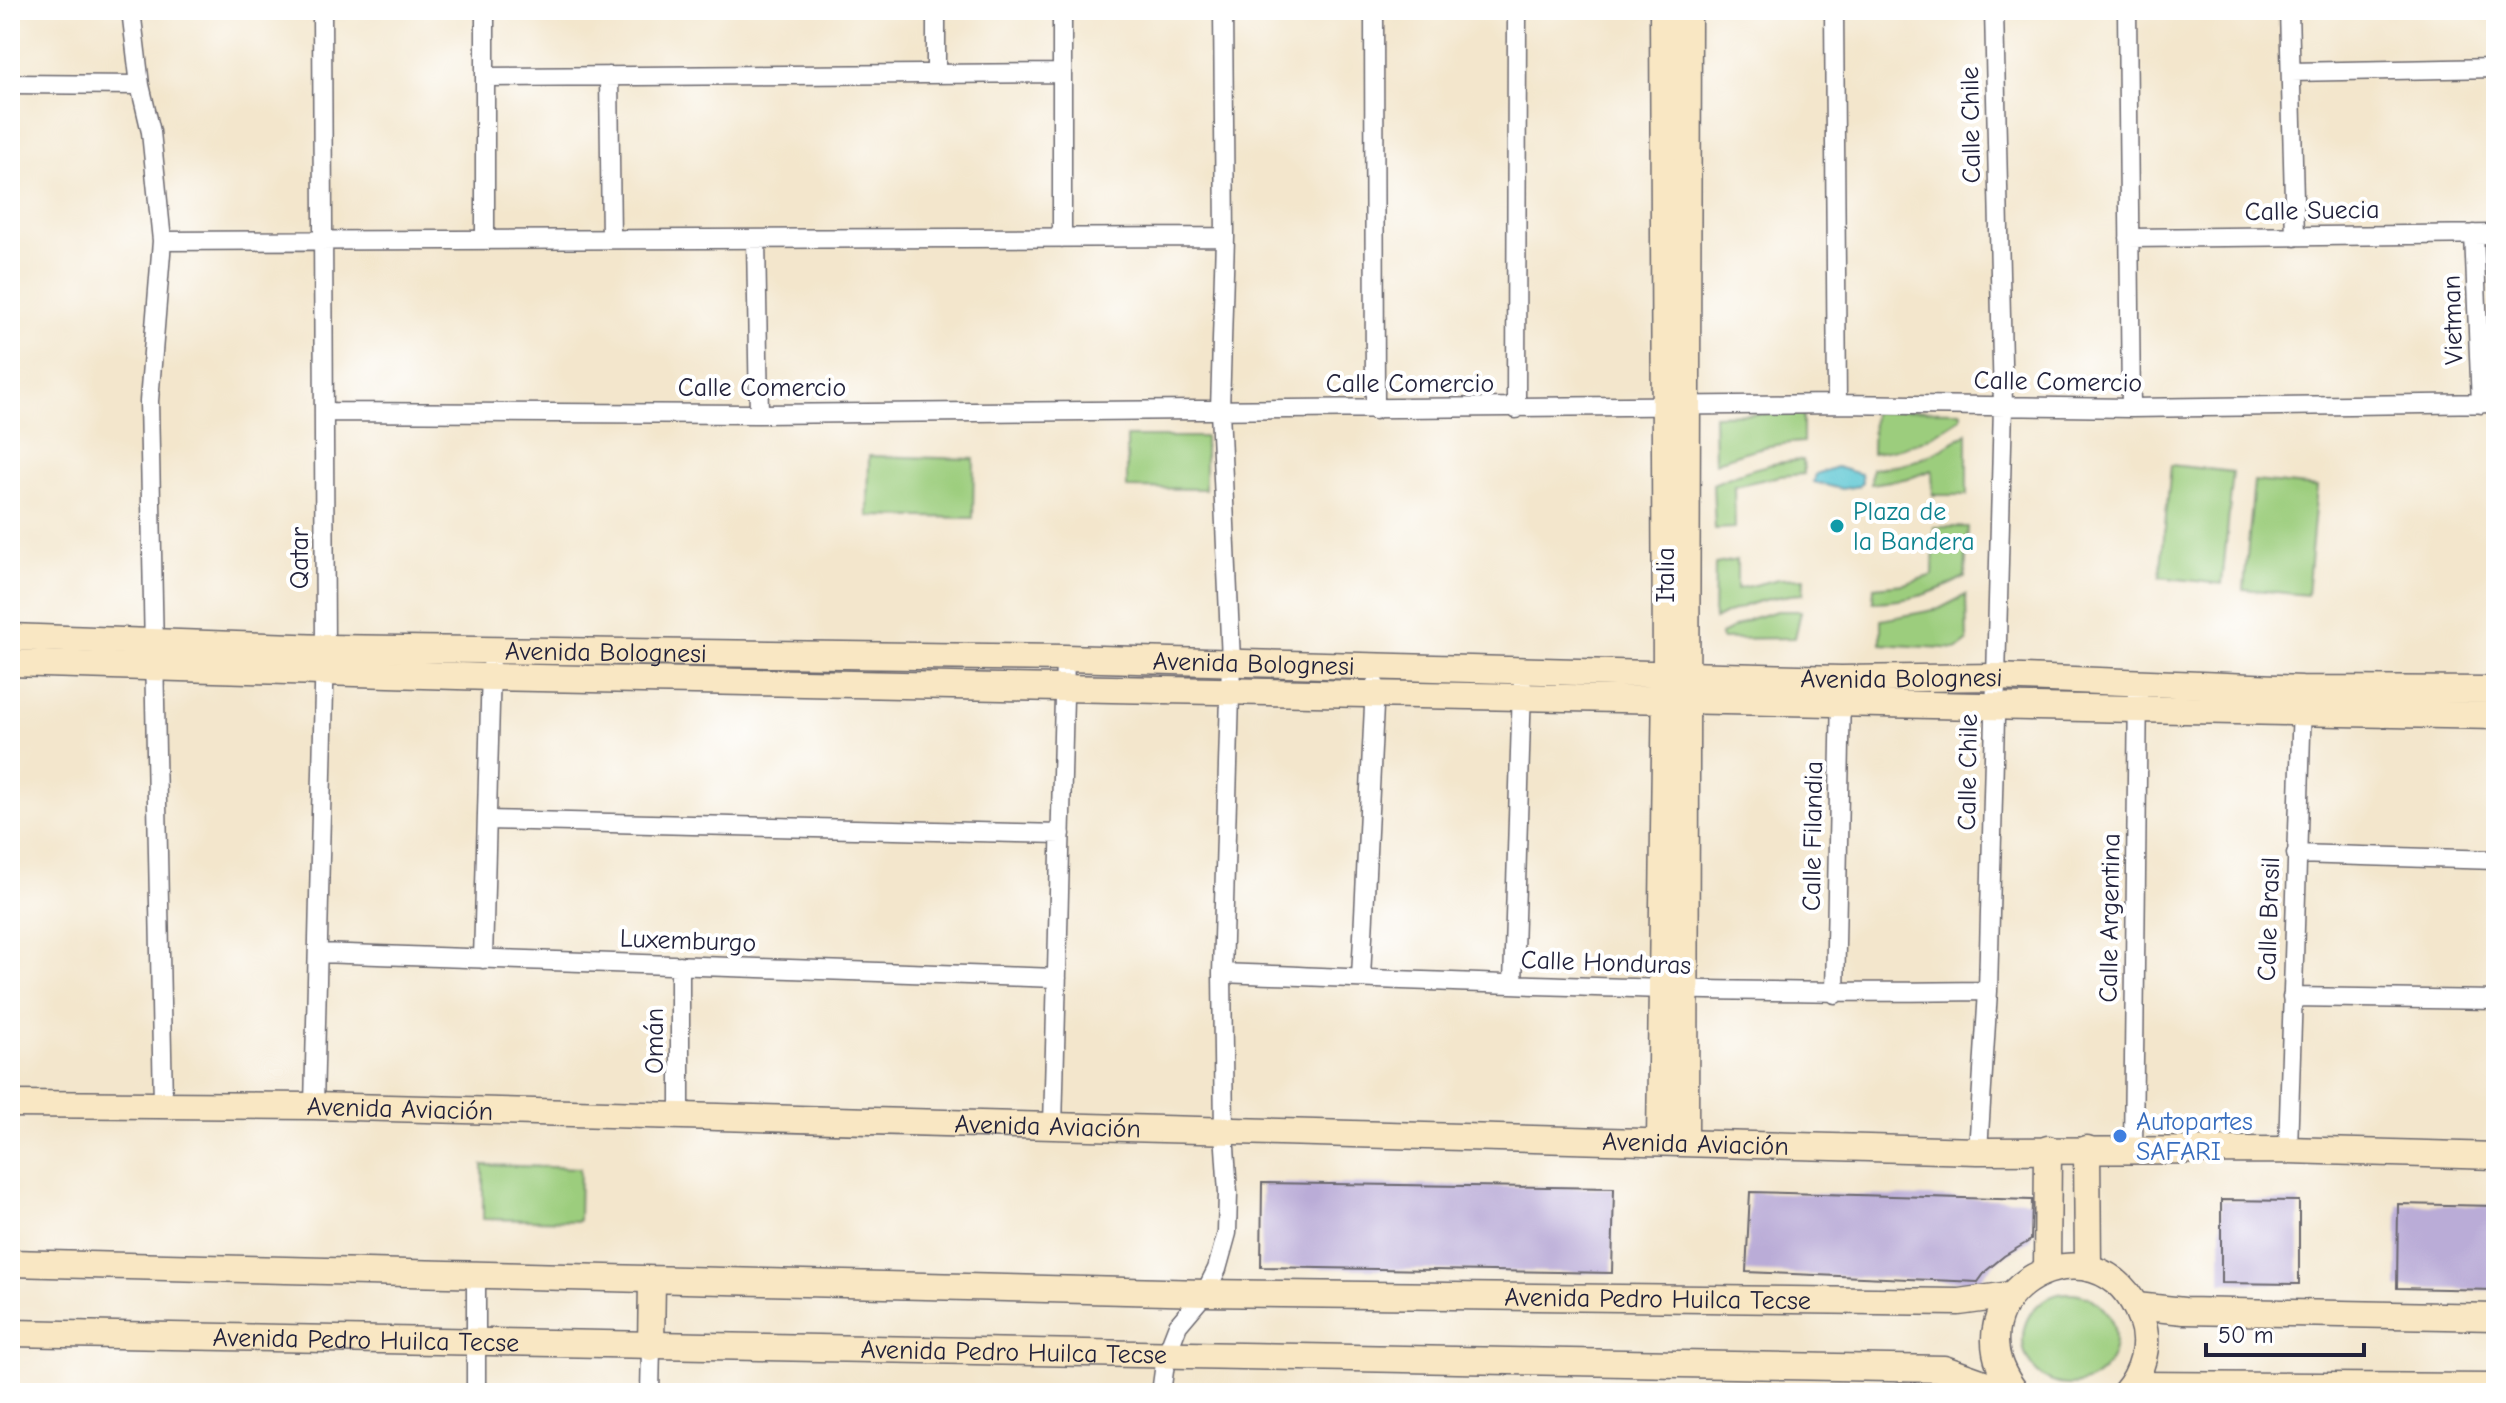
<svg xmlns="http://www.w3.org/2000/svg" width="2506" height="1403" font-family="'Comic Neue',sans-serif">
<rect width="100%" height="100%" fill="#fff"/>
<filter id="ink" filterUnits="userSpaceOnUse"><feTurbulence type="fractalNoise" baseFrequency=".0125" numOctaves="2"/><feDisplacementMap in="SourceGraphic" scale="16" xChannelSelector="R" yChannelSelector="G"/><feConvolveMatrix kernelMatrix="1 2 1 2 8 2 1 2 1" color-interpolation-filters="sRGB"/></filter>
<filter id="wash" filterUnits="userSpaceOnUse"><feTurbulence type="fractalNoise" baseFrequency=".006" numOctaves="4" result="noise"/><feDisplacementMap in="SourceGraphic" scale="32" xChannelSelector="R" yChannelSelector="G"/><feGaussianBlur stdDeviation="1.8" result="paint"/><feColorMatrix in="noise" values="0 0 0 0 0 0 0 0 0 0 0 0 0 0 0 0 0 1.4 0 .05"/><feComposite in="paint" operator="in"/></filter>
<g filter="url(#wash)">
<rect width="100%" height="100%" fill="#f3e6cc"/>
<path fill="#9ccd7d" stroke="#5f785c" stroke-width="2" d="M1873,410L1961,411V418C1930,439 1909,449 1872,453Z
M1803,413V442C1770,444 1744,450 1715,463L1714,415Z
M1967,433V495H1933L1932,470L1910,478L1871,484L1872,468C1909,467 1937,454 1967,433Z
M1127,437H1205V489L1127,488Z
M869,456L974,459L973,518L868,516Z
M1803,460L1804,474L1780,476L1734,486L1735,528L1715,529L1713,484C1743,471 1770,462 1803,460Z
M2171,465L2233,472L2222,584L2160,577Z
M2254,481L2317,487L2307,595L2244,589Z
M1934,527H1968L1965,577C1932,594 1911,601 1873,602L1874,587L1904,584L1933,575Z
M1737,560V589L1779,579L1804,578L1803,594C1770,596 1743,604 1714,620L1715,564Z
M1966,595L1967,642L1958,649L1881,644V620L1939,609Z
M1777,611H1801L1795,638L1721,639V634L1750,619Z
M483,1165L580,1168L579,1221L483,1219Z
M2023 1339a46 46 0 1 1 92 0a46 46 0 1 1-92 0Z"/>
<path fill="#59c5d1" stroke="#3e7486" stroke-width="2" d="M1836,467L1861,474L1862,482L1859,486L1841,489L1814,482L1816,474Z"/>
<g id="blocks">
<path fill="#baacd7" d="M1262,1183L1614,1188L1612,1273L1261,1267Z
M1750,1192L2032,1200L2031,1240L2004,1256L1986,1271L1978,1282L1746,1272Z
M2221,1200L2299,1201V1284L2221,1283Z
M2398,1204L2496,1206V1290L2397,1288Z"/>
</g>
</g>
<g filter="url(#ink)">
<use href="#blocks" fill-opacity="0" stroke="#6b676e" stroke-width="2"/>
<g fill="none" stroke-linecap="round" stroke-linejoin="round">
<g stroke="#6b676e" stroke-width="12">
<path id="lane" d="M10,692L12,667"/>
</g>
<g stroke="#6b676e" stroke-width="21">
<path id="street" d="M131,10L140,85L151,132L162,241L149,401L163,1103
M485,10V240
M1374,10L1375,410
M1834,10L1837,404
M2127,10L2131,408
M2289,10L2295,237
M2291,72L2496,68
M936,74V10
M609,76L611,239
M485,77L1062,73
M10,84L140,85
M2474,234L2481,404
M1062,238V10
M2129,238L2496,234
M756,239L759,414
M162,241L1225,237
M1516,409L1517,10
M324,412L759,414L1837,404L2131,408L2496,403
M487,820L1061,834
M2296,854L2496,860
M318,953L1057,978
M483,959L491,668
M1222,973C1477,983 1732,995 1988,991
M1361,978L1375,685
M1513,984L1522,687
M1835,994L1841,693
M2292,997L2496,1000
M314,1106L325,648L322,10
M680,1116V965
M1053,1127L1065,658
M2288,1150L2302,703
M1978,1151L1988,991L2003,406L1994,10
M2133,1152L2138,684
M476,1393V1277
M650,1393L651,1347
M1161,1393L1166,1356L1178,1325L1205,1293L1217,1269L1227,1233L1228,1193L1224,1132L1222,973L1231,661L1220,410L1225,237L1223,10"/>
</g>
<g stroke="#6b676e" stroke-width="29">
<g id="secondary">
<path id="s1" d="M10,637L325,648L1065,658L1686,675L1841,679L1996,677L2302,689L2496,690"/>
<path d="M10,663L491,677L2496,716"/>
<path id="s2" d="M10,1104L314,1106L1978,1151L2288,1150L2496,1156"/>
<path d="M1660,1140L1666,675L1663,10"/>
<path d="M1685,1141L1688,10"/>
<path d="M2087,1149L2088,1268"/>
<path id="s3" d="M10,1263L1205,1293L1959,1302L2010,1295"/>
<path d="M2047,1269L2048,1149"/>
<path d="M2136,1306L2184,1311L2496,1317"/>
<path id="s4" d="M10,1333L1944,1369L2012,1393"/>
<path d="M651,1347L652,1280"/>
<path d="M2132,1385L2496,1387"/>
<path d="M2016,1393C1938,1294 2100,1207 2141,1319C2151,1345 2142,1373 2125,1393"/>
</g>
</g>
<use href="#lane" stroke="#fff" stroke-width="9"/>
<use href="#street" stroke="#fff" stroke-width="18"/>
<use href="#secondary" stroke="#f9e7c3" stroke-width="26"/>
</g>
</g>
<circle fill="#0f9aa8" stroke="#fff" stroke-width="3" cx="1837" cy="526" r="8"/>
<circle fill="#3f7fe0" stroke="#fff" stroke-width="3" cx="2120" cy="1136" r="8"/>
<g text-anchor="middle" stroke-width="8" stroke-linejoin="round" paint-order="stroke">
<g font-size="26" fill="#22223b" stroke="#fff">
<text transform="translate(1970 125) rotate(-91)" y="9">Calle Chile</text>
<text transform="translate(2312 210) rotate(-1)" y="9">Calle Suecia</text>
<text transform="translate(2452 320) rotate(-92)" y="9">Vietman</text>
<text transform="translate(2058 381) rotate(1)" y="9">Calle Comercio</text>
<text x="1410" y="392">Calle Comercio</text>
<text x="762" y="396">Calle Comercio</text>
<text transform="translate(299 558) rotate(-90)" y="9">Qatar</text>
<text transform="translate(1665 575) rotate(-90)" y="9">Italia</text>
<text dy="9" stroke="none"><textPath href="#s1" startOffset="596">Avenida Bolognesi</textPath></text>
<text dy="9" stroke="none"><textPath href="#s1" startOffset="1244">Avenida Bolognesi</textPath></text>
<text dy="9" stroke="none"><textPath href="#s1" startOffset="1892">Avenida Bolognesi</textPath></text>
<text transform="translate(1967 772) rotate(-89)" y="9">Calle Chile</text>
<text transform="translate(1812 836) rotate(-89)" y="9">Calle Filandia</text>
<text transform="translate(2109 918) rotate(-89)" y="9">Calle Argentina</text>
<text transform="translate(2268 919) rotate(-88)" y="9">Calle Brasil</text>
<text transform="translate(688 940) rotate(2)" y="9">Luxemburgo</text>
<text transform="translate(1606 962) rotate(2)" y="9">Calle Honduras</text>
<text transform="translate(654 1041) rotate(-90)" y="9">Omán</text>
<text dy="9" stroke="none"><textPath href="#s2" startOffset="390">Avenida Aviación</textPath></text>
<text dy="9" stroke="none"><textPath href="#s2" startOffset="1038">Avenida Aviación</textPath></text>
<text dy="9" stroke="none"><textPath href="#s2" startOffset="1686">Avenida Aviación</textPath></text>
<text dy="9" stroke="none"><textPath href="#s3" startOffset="1648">Avenida Pedro Huilca Tecse</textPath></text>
<text dy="9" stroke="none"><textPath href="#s4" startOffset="356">Avenida Pedro Huilca Tecse</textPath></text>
<text dy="9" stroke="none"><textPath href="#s4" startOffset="1004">Avenida Pedro Huilca Tecse</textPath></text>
</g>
<g font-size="26" fill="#0d838f" stroke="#fff" text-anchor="start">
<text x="1853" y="520">Plaza de<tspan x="1853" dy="30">la Bandera</tspan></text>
</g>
<g font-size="26" fill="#366cbe" stroke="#fff" text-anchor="start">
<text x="2136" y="1130">Autopartes<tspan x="2136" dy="30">SAFARI</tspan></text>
</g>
</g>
<rect width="2506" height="1403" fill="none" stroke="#fff" stroke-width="40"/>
<path d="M2206 1343v12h158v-12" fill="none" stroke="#22223b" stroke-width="4"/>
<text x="2218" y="1343" font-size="24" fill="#22223b" stroke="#ffffff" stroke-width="6" paint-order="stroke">50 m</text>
</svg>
